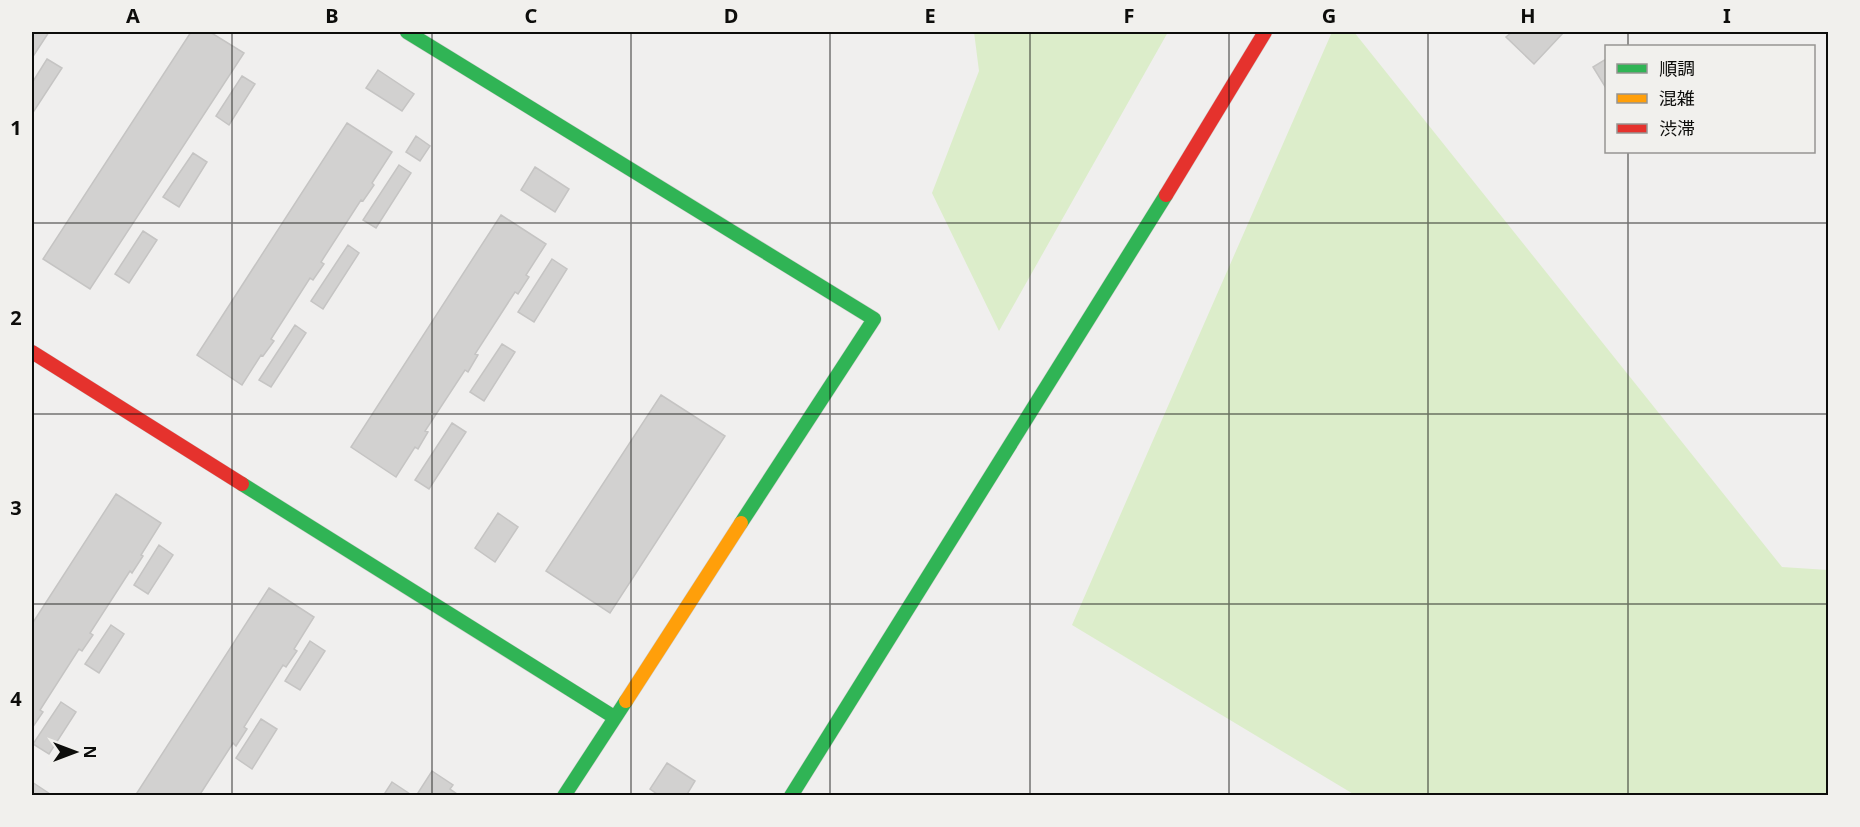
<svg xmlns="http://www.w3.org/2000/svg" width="1860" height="827" font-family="'Noto Sans','Noto Sans JP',sans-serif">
<rect width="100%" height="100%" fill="#f0efee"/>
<path fill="#dcedca" d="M974,32H1168L999,331L932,193L979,71Z
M1332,32H1354L1782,567L1828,570V795H1355L1072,625Z"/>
<path fill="#d2d1d0" stroke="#c5c4c3" stroke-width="1.5" d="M32,32H49L32,58Z
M191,32H210L244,53L90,289L43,259Z
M1512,32H1564L1534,64L1506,37Z
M47,59L62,68L32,114V83Z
M1606,59V88L1593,67Z
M378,70L414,94L402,111L366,88Z
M242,76L255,84L229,125L216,116Z
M347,123L392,152L372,183L374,185L363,201L361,200L321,262L324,264L313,280L310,278L271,339L274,341L263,356L261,355L242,385L197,355Z
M416,136L430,146L420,161L406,152Z
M193,153L207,162L179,207L163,197Z
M399,165L411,173L376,228L363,220Z
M535,167L569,189L555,212L521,190Z
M501,215L546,244L526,275L529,277L518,294L515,292L475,354L478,355L468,372L465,370L425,431L428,432L418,449L415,447L396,477L351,447Z
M143,231L157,240L129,283L115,274Z
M348,245L359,253L323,309L311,301Z
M552,259L567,269L534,322L518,312Z
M295,325L306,333L271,387L259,380Z
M502,344L515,352L484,401L470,392Z
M661,395L725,436L610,613L546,571Z
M452,423L466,432L429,489L415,480Z
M116,494L161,523L141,555L143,556L132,573L130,571L90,633L93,635L82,651L79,649L40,710L43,712L32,728V624Z
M498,513L518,527L495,562L475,548Z
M159,545L173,555L148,594L134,585Z
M269,588L314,617L294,649L297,651L286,667L283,665L244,727L247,729L236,746L233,743L199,796H135Z
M111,625L124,634L99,673L85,664Z
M310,641L325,651L300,690L285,681Z
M61,702L76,712L49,754L33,744Z
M261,719L277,729L252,769L236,758Z
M667,763L695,781L686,796H660L650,789Z
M432,771L453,785L450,789L460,796H416Z
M32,782L53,796H32Z
M392,782L413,796H383Z"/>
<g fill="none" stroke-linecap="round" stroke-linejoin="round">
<g stroke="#cdcccb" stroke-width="15">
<path id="fast" d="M407,32L874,319L741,523
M242,484L614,717
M564,796L626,701
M791,796L1166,195"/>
</g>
<g stroke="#cdcccb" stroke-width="15">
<path id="slow" d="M626,701L741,523"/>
</g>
<g stroke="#cdcccb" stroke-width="15">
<path id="jam" d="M1166,195L1265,32
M32,352L242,484"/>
</g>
<use href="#fast" stroke="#30b455" stroke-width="14"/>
<use href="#slow" stroke="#ff9f0a" stroke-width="14"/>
<use href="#jam" stroke="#e5322d" stroke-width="14"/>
</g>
<path fill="none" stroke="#0d0d0b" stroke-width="1.5" stroke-opacity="0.55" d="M232,32V796M432,32V796M631,32V796M830,32V796M1030,32V796M1229,32V796M1428,32V796M1628,32V46M1628,152V796M32,223H1828M32,414H1828M32,604H1828"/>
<rect width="1860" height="827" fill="none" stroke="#f1f0ed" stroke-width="66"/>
<rect x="1605" y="45" width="210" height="108" fill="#f1f0ed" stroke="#969593" stroke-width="1.5"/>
<rect x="1617" y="64" width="30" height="9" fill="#30b455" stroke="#969593" stroke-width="1.5"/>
<text x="1659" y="75" font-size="18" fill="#0d0d0b">順調</text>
<rect x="1617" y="94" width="30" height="9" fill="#ff9f0a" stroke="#969593" stroke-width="1.5"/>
<text x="1659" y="105" font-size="18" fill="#0d0d0b">混雑</text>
<rect x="1617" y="124" width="30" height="9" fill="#e5322d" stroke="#969593" stroke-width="1.5"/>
<text x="1659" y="135" font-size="18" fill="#0d0d0b">渋滞</text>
<g transform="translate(75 752) rotate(90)" stroke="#f1f0ed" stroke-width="4.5" paint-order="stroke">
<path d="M0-4.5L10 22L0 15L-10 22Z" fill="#0d0d0b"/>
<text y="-9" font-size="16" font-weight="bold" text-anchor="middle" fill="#0d0d0b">N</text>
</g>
<rect x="33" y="33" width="1794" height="761" fill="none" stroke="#0d0d0b" stroke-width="2"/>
<g font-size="20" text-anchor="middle" font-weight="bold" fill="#0d0d0b">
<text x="133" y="23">A</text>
<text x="332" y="23">B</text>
<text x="531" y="23">C</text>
<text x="731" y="23">D</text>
<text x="930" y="23">E</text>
<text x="1129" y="23">F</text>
<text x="1329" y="23">G</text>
<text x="1528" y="23">H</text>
<text x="1727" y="23">I</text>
<text x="16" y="135">1</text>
<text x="16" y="325">2</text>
<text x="16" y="515">3</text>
<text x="16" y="706">4</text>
</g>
</svg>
